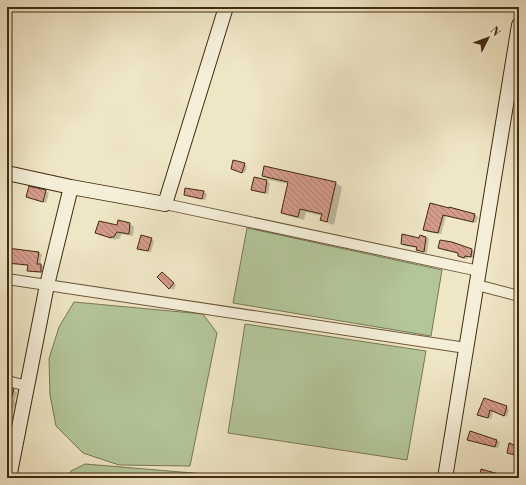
<svg xmlns="http://www.w3.org/2000/svg" width="526" height="485" font-family="'Libre Bodoni',serif">
<defs>
<pattern id="building-back-hatch" width="6" height="6" patternUnits="userSpaceOnUse"><rect width="6" height="6" fill="#d49a8c"/><path d="M-1 5l2 2M0 0l6 6M5-1l2 2" fill="none" stroke="#ae7e71"/></pattern>
</defs>
<rect width="100%" height="100%" fill="#efe6c6"/>
<filter id="stains"><feTurbulence type="fractalNoise" baseFrequency=".005" numOctaves="4"/><feColorMatrix values="0 0 0 0 .2 0 0 0 0 .09 0 0 0 0 .02 0 0 0 .5 -.17"/></filter>
<radialGradient id="worn" r=".72"><stop offset=".6" stop-color="#630" stop-opacity="0"/><stop offset="1" stop-color="#630" stop-opacity=".3"/></radialGradient>
<path fill="#b3c69a" stroke="#7a7852" d="M247,228L442,270L431,336L233,303Z
M74,302L203,314L217,333L190,466L119,465L83,453L56,426L50,395L49,359L59,327Z
M245,324L426,351L407,460L228,433Z
M85,464L205,474L208,478H67L71,471Z"/>
<path fill="#0003" d="M244,164L247,166L245,173L235,170Z
M265,167L336,183L342,187L334,225L328,223L322,220V216L306,212L304,220L289,216L283,213L289,184L269,180L263,176Z
M267,181L270,183L268,194L255,191Z
M30,188L46,191L49,193L46,203L30,198Z
M186,189L204,192L207,194L205,200L188,196L185,194Z
M431,205L475,215L478,217L476,223L446,216L441,234L428,232L425,230Z
M130,224L134,227L133,236L122,234L119,239H116V240L101,235L96,232L117,226Z
M426,237L429,239L427,253L420,251L417,249L418,248L405,246L402,244Z
M151,239L154,241L151,252L141,250L139,248Z
M7,248L11,249L39,253L42,254L40,265L44,266L43,273L31,272L29,271V266L10,264V269L7,268Z
M439,248L472,250L475,252L474,258L468,257L467,259L462,258L459,256V253L442,250Z
M519,269V280L516,278Z
M165,275L176,285L173,290L170,288Z
M7,352L11,354L9,361H7Z
M7,389L17,392L14,401L16,402L11,416H13L7,429Z
M484,400L509,409L507,417L493,411L491,419L479,415Z
M471,432L500,442L498,448L472,441Z
M7,436L11,438L10,443H7Z"/>
<path fill="url(#building-back-hatch)" stroke="#412b0b" d="M233,160L245,163L242,173L231,169Z
M264,166L336,182L327,222L320,220L322,214L300,209L298,217L281,213L288,182L262,176Z
M254,177L267,180L265,193L251,190Z
M29,186L46,190L43,202L26,197Z
M185,188L204,191L202,199L184,195Z
M430,203L449,208V207L475,214L473,222L443,215L438,233L423,230Z
M118,220L130,223L129,234L117,232L114,237H111V238L95,233L99,221L117,225Z
M402,234L419,238L420,235L426,237L424,252L416,250L417,247L401,244Z
M141,235L152,238L148,251L137,249Z
M440,240L452,242L472,249L471,257L465,256L464,258L458,256V253L438,248Z
M7,248L39,252L37,264H41V272L27,271L28,265L7,263Z
M162,272L174,283L169,289L157,277Z
M7,388L14,389L8,409H7Z
M484,398L507,406L504,416L490,410L488,418L477,415Z
M470,431L497,440L495,447L467,440Z
M509,443L519,447V456L507,453Z
M481,469L506,476L505,478H479Z"/>
<g fill="none" stroke-linecap="round" stroke-linejoin="round">
<g stroke="#6c5a3a" stroke-width="12">
<path id="street" d="M165,204L479,271
M7,279L466,348
M477,285L519,296
M7,381L28,386"/>
</g>
<g stroke="#412b0b" stroke-width="16">
<path id="secondary" d="M7,173L71,187L165,204L226,7
M9,478L47,285L71,187
M445,478L519,25"/>
</g>
<use href="#street" stroke="#f5efda" stroke-width="10"/>
<use href="#secondary" stroke="#f5efda" stroke-width="14"/>
</g>
<rect width="526" height="485" fill="none" stroke="#efe6c6" stroke-width="24"/>
<rect x="8" y="8" width="510" height="469" fill="none" stroke="#412b0b" stroke-width="2"/>
<rect x="12" y="12" width="502" height="461" fill="none" stroke="#412b0b"/>
<g transform="translate(488 38) rotate(48)" stroke="#f5efda" stroke-width="3" paint-order="stroke">
<path d="M0-3L7 15L0 10L-7 15Z" fill="#412b0b"/>
<text y="-6" font-size="11" font-weight="bold" text-anchor="middle" fill="#412b0b">N</text>
</g>
<rect width="100%" height="100%" filter="url(#stains)"/>
<rect width="100%" height="100%" fill="url(#worn)"/>
</svg>
